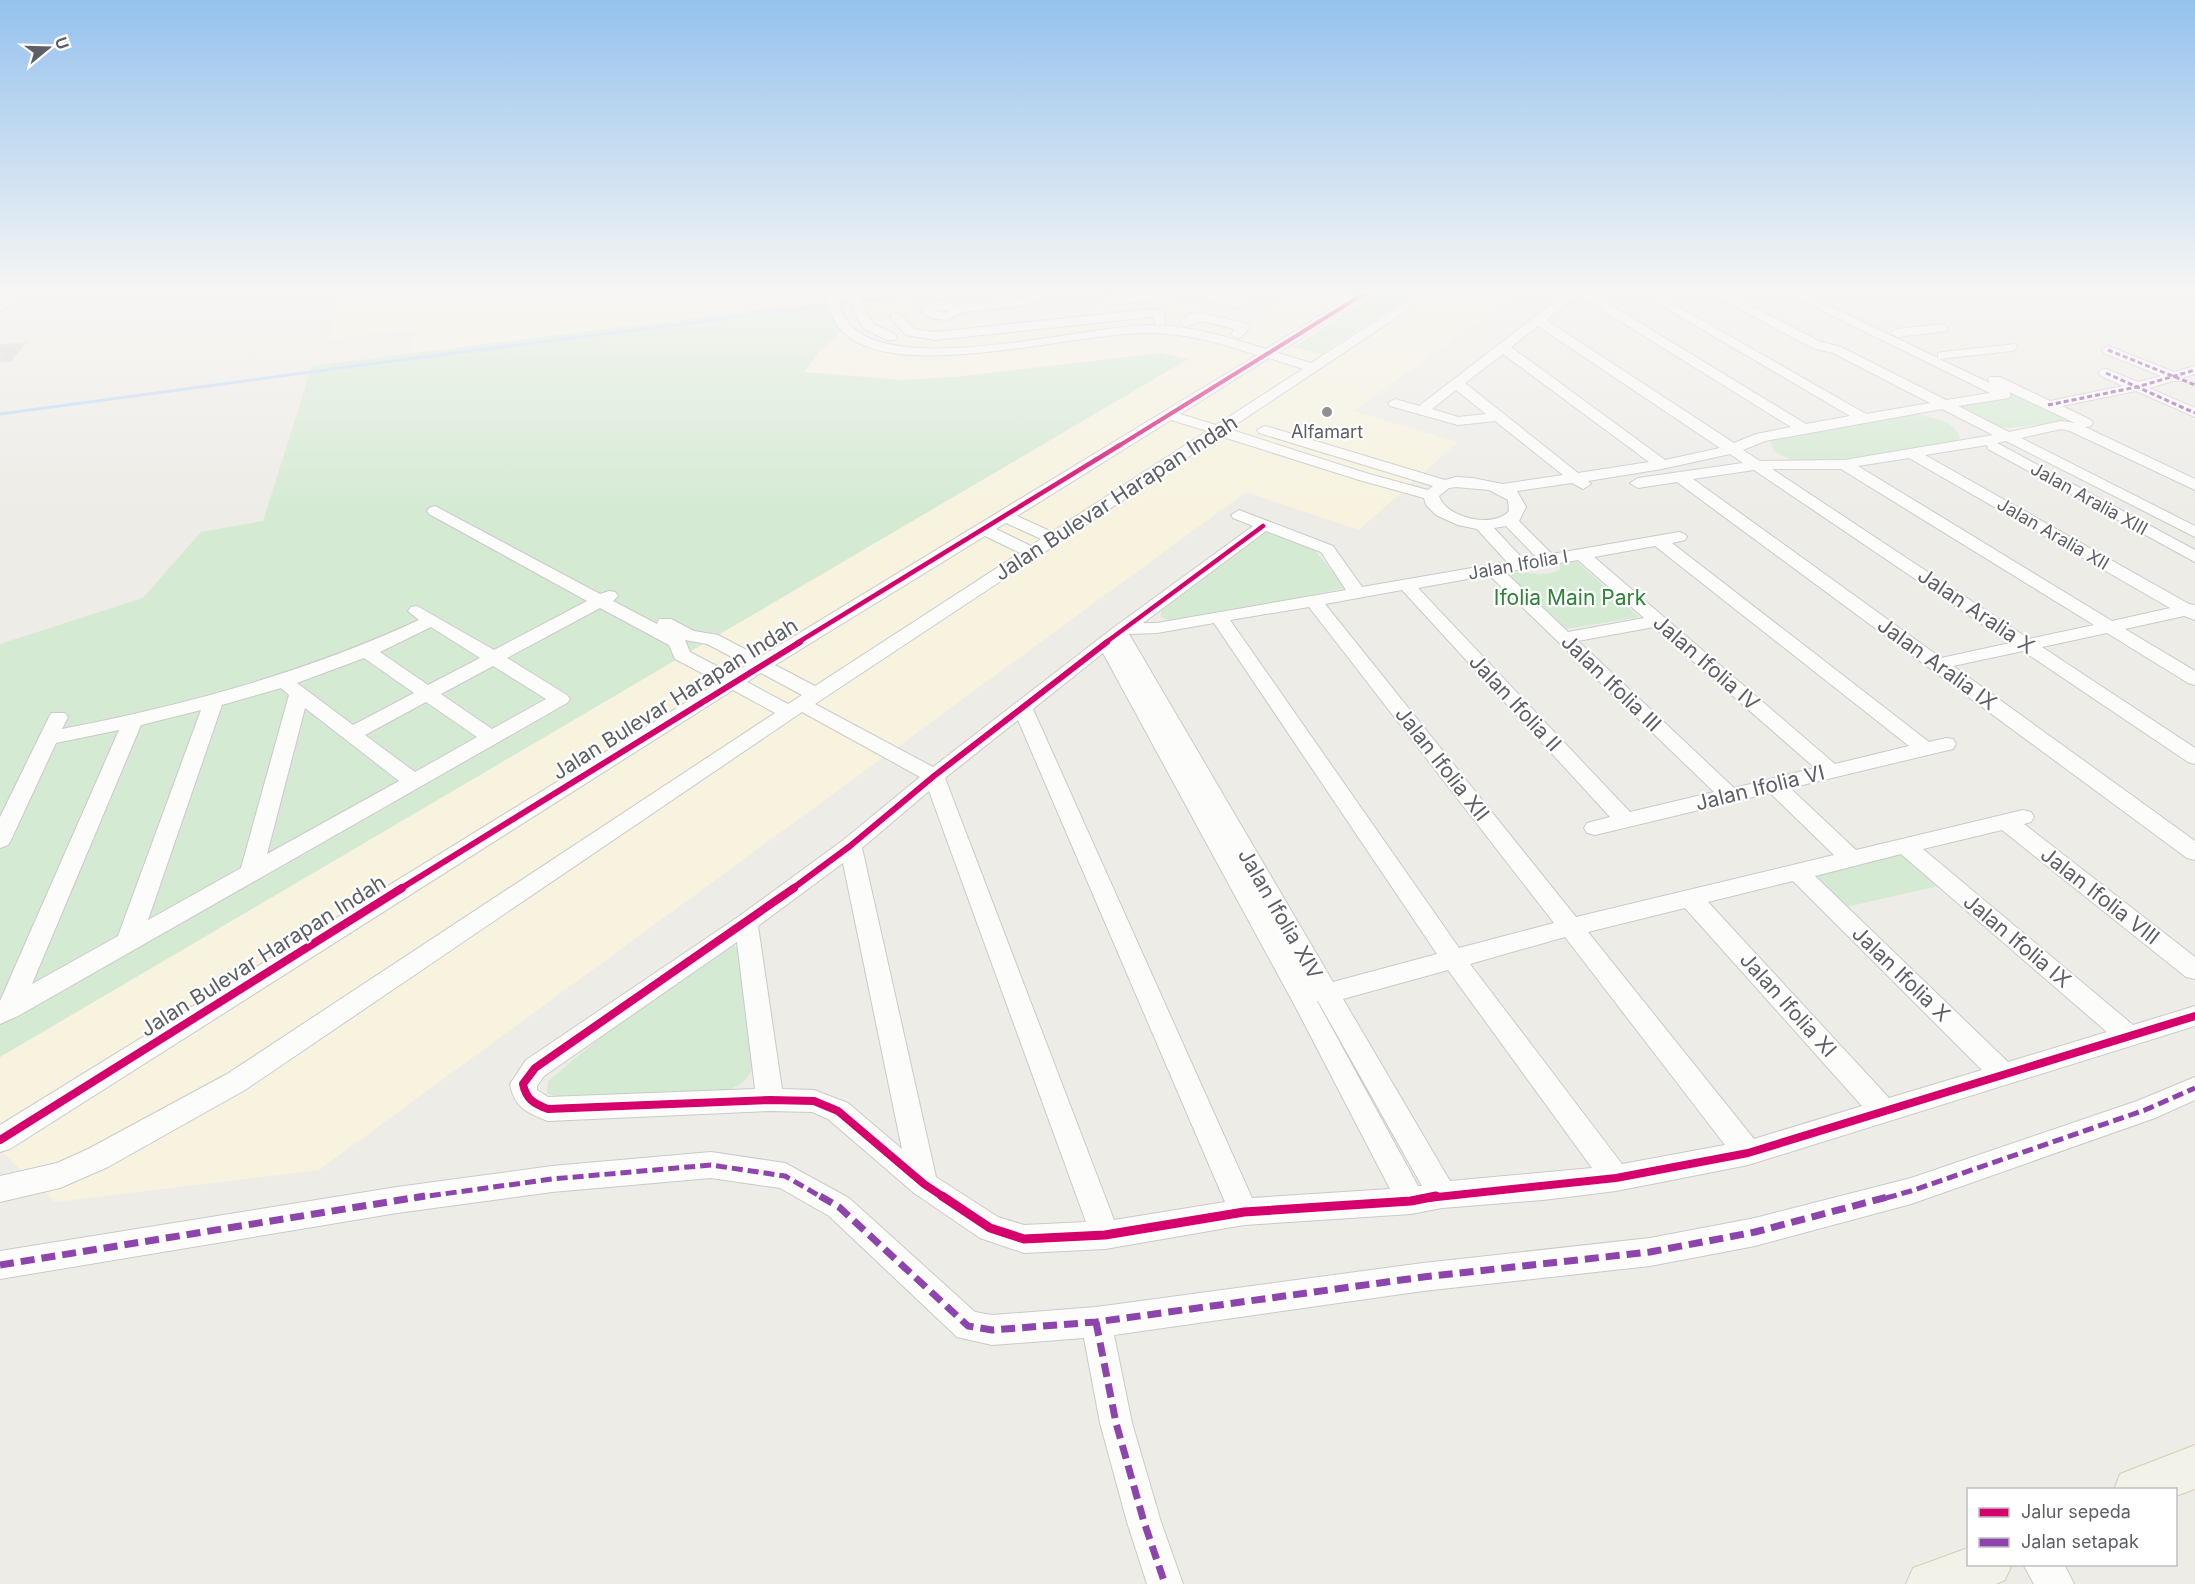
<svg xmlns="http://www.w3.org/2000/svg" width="2195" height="1584" font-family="Inter,sans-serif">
<rect width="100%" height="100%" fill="#edece7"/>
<path fill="#f7f3df" d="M339,290H995L911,301L923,320L947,323L1125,302L1168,301L1213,308L1255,318L1304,290H1523L1353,411L1458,442L1359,530L1246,492L319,1170L55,1202L0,1150V1057L1187,360L1161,353L955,377L903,380L803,372L819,352L820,302L410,354L418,329L329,339Z"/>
<path fill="#d4ead3" d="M1381,290H1420L1322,354L1294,347Z
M821,302L842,330L819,352L804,372L903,380L955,377L1161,353L1188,359L0,1057V644L143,598L201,532L263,521L312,366Z
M2016,395L2070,420L2008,428L1996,426L1960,411L1962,405Z
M1905,413C1924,416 1953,418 1960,438L1954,442L1830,464L1803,463L1792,460L1775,452L1770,442L1780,437Z
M1267,530L1314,549L1346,588L1235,610L1169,620L1161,617V608Z
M1576,561L1639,617L1559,630L1497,572C1521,568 1537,580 1560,570L1559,563Z
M1901,853L1938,886L1842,908L1810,876Z
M733,944L740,951L754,1067C745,1084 736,1088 718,1093L571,1098L547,1094L548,1081L614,1026Z"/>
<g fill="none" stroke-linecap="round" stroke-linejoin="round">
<path stroke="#bad8f8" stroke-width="3" d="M0,414L407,359L952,290"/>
</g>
<path fill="#d4d3d0" stroke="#dcdbd6" stroke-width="1.5" d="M26,343L11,361L0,362V345Z"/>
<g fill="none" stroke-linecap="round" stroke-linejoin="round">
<g stroke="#cacac9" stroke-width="2">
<path id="minor" d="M19,290H32L0,312V303Z
M721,290H758C749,296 725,299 716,293Z
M823,290H835C839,302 842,318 852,327C904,375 1077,328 1146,325C1186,324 1228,337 1266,349L1362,290H1376L1278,353L1311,363L1424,290H1438L1229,429L1369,474L1428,490L1433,486L1259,433L1257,430L1264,426L1269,427L1445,480L1456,477L1472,478L1503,484L1563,475L1495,421L1458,425L1390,406L1388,403L1395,399L1419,406L1570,290H1586L1806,424L1850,416L1635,290H1649L1866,414L1930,403L1833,353L1813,348L1704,290H1719L1821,342L1841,347L1946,400L1990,393L1780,290H1795L1938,358V353L1943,352L2015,344L2017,347L2015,350L2011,351L1939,359L2009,392L2011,395L2009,398L1958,406L2009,432L2061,421L2075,423L1990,383L1988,380L1990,377H2000L2050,401L2123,386L2101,376L2099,373L2101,370L2106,369L2138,382L2161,376L2104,353L2102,350L2108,346L2174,372L2195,366V374L2184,377L2183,381H2173L2149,388L2195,408V417L2136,391L2062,406L2091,420L2093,423L2091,426L2085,427L2195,479V490L2070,431L2061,429L2021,438L2195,526V537L2006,441L1997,443L2195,550V562L1988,449L1987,445L1925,455L2189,604L2195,605V620L2184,616L2125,629L2195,671V685L2188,683L2107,633L2042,647L2195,748V764L2188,762L2023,651L1953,666L2195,841V860L2187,858L1677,482L1638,488L1630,483L1638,478L1743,463L1730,454L1662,469L1588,481L1591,484L1583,489L1572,483L1517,491L1526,507L1519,521L1552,554L1679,532L1685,534L1687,537L1685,540L1672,543L1929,742L1946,738L1953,739L1956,744L1953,749L1790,788L1856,850L2023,810L2031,812L2034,817L2031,822L2024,824L2195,957V979L2186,977L2002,830L1923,849L2133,1025L2195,1006V1026L1748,1165L1616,1191L1543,1200L1442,1208L1411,1214L1244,1225L1105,1249L1024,1253L980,1238L914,1193L828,1119L812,1112L770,1111L548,1121C527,1113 514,1107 510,1084L526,1060L738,917L842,841L920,777L802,712L245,1090L108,1167L60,1188L0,1202V1176L57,1163L88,1149L227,1074L775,713L733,690L10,1149L0,1152V1125L719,682L675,659L669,645L600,608L507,658L567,695L570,699L567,703L18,1016L0,1024V1001L119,730L56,743L11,840L8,845L0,848V817L51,713H65L68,717L62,729C186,705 304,673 419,620L408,611L411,607L417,606L494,650L587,601L429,514L427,511L429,508L435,506L600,594L609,591L615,592L618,596L613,601L657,624L659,619H671L694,631L718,635L760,657L1257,355C1222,344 1187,333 1150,333C1079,331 894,386 842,331C832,320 828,304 823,290ZM1578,295L1791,427L1756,434L1734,443L1546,320ZM1538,326L1720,448L1665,460L1511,347ZM1503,354L1649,462L1578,473L1465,383ZM1269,358L1303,369L1216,425L1180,414ZM1456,390L1486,414L1458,417L1432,409ZM1942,409L1993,435L1844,460L1760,461L1743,450L1765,441ZM1171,420L1207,431L1052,532L1017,516ZM1220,436L1359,480L1424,498L1426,505L1436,515L1458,525L1477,529L1507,562L1362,587L1333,546L1239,510L1231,515L1233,518L1253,526L1113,628L933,767L815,704ZM1909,458L2170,608L2112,621L1858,466ZM1772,469H1841L2094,625L2029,639ZM1754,470L2010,643L1941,658L1693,479ZM1456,487L1489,490L1508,500L1509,511C1494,529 1446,518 1439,496L1449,488ZM1006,523L1041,539L1031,546L996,529ZM1506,526L1536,557L1523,559L1494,528ZM1266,531L1321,552L1346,590L1157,623H1143ZM985,536L1020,553L815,686L775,665ZM1655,546L1909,746L1835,764L1594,557ZM1578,560L1644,618L1568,632L1505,572ZM1489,575L1714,792L1630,812L1418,588ZM1402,590L1610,817L1587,823L1584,828L1587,833L1595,835L1770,793L1834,855L1576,917L1325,604ZM1309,607L1554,923L1459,948L1230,620ZM1214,623L1437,954L1333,982L1129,634L1157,633ZM431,627L480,658L428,685L380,652ZM1654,627L1815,768L1734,788L1578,641ZM685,640L707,644L747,665L732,674L690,652ZM1103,653L1295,1006L1390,1189L1252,1198L1033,709ZM364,658L414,693L353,725L297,683ZM493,666L546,699L492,729L441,694ZM761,673L802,695L788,704L747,682ZM281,688L289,695L241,868L148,920L222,705ZM426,702L477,737L415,772L365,735ZM305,708L399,781L267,854ZM201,710L118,936L32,984L141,725ZM1018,720L1225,1202L1114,1220L945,778ZM929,791L1086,1222L1024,1225L998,1217L936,1177L862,848ZM1901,854L2107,1032L2008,1062L1815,876ZM843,863L902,1149L848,1103L814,1090L782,1089L758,926ZM1793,881L1982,1070L1889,1098L1708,902ZM1685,908L1862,1106L1754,1139L1588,932ZM1565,937L1725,1145L1622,1164L1470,964ZM737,942L755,1089L548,1097L537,1090V1086L544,1076ZM1448,970L1592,1168L1450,1181L1343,999ZM1317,1001H1318L1422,1186H1418Z
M843,290H855L873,324L895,334L897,337L895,340H887L864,329Z
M1041,290H1056L1029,305L962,312L947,320L931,318L922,312L926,305L939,301L957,305L1022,299ZM940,309L950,311L943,313L935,311Z
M1180,290H1206L1204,292L1235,300L1258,290H1273L1236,308L1191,296L1175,301L1105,304L1099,300L1105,296L1174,294Z
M1151,309L1163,311L1166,322L1164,325H1156L1153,317H1151L935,340L906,335L890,317L892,314H900L914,329L935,332Z
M1201,313L1248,324L1250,327L1241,337L1237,338L1231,334L1235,329L1201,321L1186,327L1180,323L1190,314Z
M1942,324L1948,328L1946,331L1897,337L1891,333L1897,329Z
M2195,1077V1100L2155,1118L1911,1204L1755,1246L1650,1266L1423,1291L1114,1335L1132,1423L1161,1522L1183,1584H1147L1127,1522L1100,1423L1084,1338L992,1345L957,1337L829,1216L780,1188L711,1178L552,1192L397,1213L0,1279V1251L397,1187L552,1166L711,1152L785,1163L849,1198L975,1312L992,1315L1096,1307L1423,1263L1650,1238L1755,1218L1911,1178L2137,1101Z
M2023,1564H2064L2074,1584H2034Z"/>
</g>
<g stroke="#d6cfb3" stroke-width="2">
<path id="major" d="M2195,1445V1489L2176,1496V1490H2114L2120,1474Z
M1968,1548V1564H2012L2005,1580L1996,1584H1906L1913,1568Z"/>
</g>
<use href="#minor" fill="#fcfcfb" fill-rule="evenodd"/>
<use href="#major" fill="#f3f2e8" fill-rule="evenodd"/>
<path stroke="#8e44ad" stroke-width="3" stroke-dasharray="5 3" stroke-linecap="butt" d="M2108,350L2195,385
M2106,373L2195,413
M2048,405L2137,387L2195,370"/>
<path stroke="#8e44ad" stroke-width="5" stroke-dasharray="11 5" stroke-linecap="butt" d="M414,1198L552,1179L711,1165L785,1176L823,1198
M1886,1198L1911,1191L2145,1110L2195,1088"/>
<path stroke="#8e44ad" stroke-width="7" stroke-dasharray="14 7" stroke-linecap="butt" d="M820,1196L839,1207L968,1326L992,1330L1096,1322L1423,1277L1650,1252L1755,1232L1891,1196
M0,1265L425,1196
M1096,1322L1116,1423L1144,1522L1165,1584"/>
<g stroke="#fff" stroke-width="6">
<path id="cycleway-far4" d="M1117,447L1370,290"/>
</g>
<g stroke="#fff" stroke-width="8">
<path id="cycleway-far3" d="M797,643L1120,445
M1105,643L1263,526"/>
</g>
<g stroke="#fff" stroke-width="10">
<path id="cycleway-far2" d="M400,889L800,642
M792,889L850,846L934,776L1107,642"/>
</g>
<g stroke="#fff" stroke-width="11">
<path id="cycleway-far1" d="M794,888L535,1068L523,1084C526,1099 534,1104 548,1109L770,1100L814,1101L838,1111L924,1184L945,1198
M0,1140L402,888
M1428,1198L1616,1178L1748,1153L2195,1016"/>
</g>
<g stroke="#fff" stroke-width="13">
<path id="cycleway" d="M942,1196L990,1228L1024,1239L1105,1235L1244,1212L1411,1201L1436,1196"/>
</g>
<use href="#cycleway-far4" stroke="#d6006c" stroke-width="4"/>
<use href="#cycleway-far3" stroke="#d6006c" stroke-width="4.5"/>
<use href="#cycleway-far2" stroke="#d6006c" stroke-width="6"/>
<use href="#cycleway-far1" stroke="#d6006c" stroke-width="8"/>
<use href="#cycleway" stroke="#d6006c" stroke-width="9"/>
</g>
<linearGradient id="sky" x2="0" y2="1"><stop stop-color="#95c2ee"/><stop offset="0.57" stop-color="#f7f6f4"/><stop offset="1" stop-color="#f7f6f4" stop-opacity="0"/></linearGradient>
<rect width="2195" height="512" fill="url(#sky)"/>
<circle fill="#8f9093" stroke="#fff" stroke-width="2" cx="1327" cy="412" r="6"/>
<g text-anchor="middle" stroke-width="4.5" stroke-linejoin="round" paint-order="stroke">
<g font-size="18" fill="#5c5f66" stroke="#fff">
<text x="1327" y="438">Alfamart</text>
</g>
<g font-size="18" fill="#5c5f66" stroke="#fff">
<text transform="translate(2089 499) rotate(29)" y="6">Jalan Aralia XIII</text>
<text transform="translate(2053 534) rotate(30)" y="6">Jalan Aralia XII</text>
<text transform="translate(1518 565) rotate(-10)" y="6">Jalan Ifolia I</text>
</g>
<g font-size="21" fill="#5c5f66" stroke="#fff">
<text transform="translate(1116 498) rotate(-33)" y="7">Jalan Bulevar Harapan Indah</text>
<text transform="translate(1976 611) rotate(34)" y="7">Jalan Aralia X</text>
<text transform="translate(1706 663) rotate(41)" y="7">Jalan Ifolia IV</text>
<text transform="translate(1937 664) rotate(36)" y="7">Jalan Aralia IX</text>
<text transform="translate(1611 683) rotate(44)" y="7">Jalan Ifolia III</text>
<text transform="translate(675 699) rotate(-32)" y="7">Jalan Bulevar Harapan Indah</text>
<text transform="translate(1515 703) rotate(47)" y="7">Jalan Ifolia II</text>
<text transform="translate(1442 764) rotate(52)" y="7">Jalan Ifolia XII</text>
<text transform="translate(1760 788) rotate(-14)" y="7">Jalan Ifolia VI</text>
<text transform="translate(2100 896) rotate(38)" y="7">Jalan Ifolia VIII</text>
<text transform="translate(1280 914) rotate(60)" y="7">Jalan Ifolia XIV</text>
<text transform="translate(2017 941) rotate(40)" y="7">Jalan Ifolia IX</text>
<text transform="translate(263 956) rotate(-32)" y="7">Jalan Bulevar Harapan Indah</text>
<text transform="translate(1901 974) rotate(44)" y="7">Jalan Ifolia X</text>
<text transform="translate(1788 1005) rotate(48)" y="7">Jalan Ifolia XI</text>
</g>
<g font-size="21" fill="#2e8239" stroke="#fff">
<text x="1570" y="605">Ifolia Main Park</text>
</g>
</g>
<rect x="1967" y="1488" width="210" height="78" fill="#ffffff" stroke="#bebfc2" stroke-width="1.5"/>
<rect x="1979" y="1508" width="30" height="9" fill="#d6006c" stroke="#bebfc2" stroke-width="1.5"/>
<text x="2021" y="1518" font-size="18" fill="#5c5f66">Jalur sepeda</text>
<rect x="1979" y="1538" width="30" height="9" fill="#8e44ad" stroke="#bebfc2" stroke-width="1.5"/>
<text x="2021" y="1548" font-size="18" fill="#5c5f66">Jalan setapak</text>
<g transform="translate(48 48) rotate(71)" stroke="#ffffff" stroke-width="4.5" paint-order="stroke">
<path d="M0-4.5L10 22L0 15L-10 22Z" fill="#5c5f66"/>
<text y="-9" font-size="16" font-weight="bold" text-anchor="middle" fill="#5c5f66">U</text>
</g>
</svg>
